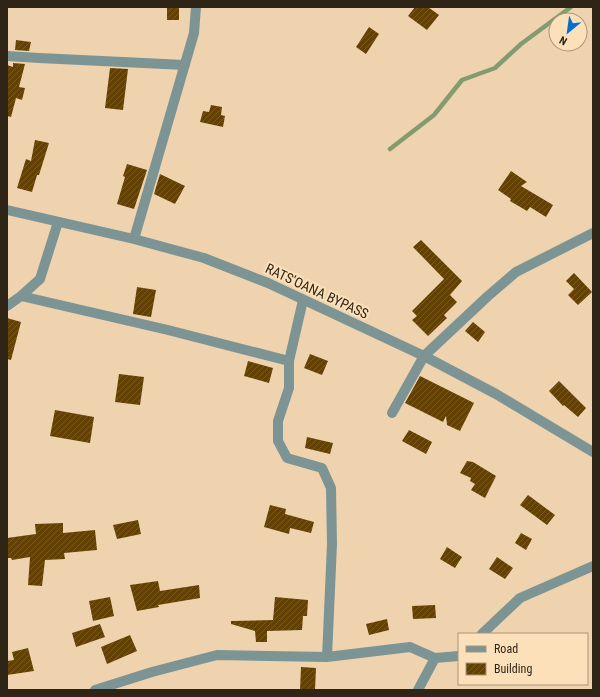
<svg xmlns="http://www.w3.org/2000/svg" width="600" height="697" font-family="'Roboto Condensed',sans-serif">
<defs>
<pattern id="building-hatch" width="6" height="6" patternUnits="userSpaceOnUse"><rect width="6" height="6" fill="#624103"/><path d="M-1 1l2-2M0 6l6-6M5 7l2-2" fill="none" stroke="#755a27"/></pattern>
</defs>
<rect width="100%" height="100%" fill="#efd3ae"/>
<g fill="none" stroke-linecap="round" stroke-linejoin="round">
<path stroke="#849b70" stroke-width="4.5" d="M390,149L434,115L462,80L495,68L521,44L571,7"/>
</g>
<path fill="url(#building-hatch)" d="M167,7H179V20H167Z
M415,7H428L439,15L427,30L408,16Z
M369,27L379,34L366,54L356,47Z
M16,40L31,42L29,51L15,50Z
M13,63L25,64L19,87L25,88L22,100L16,98L11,117L7,116V65L13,67Z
M110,68L128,69L123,110L105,108Z
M211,105L222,107L221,115L225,116L223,127L200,122L203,111L209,112Z
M35,140L49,143L39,175H37L32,192L17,188L26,159L31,161Z
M127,164L147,170L134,209L117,204L125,177L123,176Z
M511,171L527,182L521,186L553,205L546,217L530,207L527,211L510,201L511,199L498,190Z
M160,174L185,186L175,204L154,194Z
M421,240L462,281L450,295L457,302L444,315L447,318L428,336L412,320L417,316L412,311L444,279L413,247Z
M574,273L592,292L578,305L568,295L574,289L566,281Z
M137,287L156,290L151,317L133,314Z
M7,318L21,322L11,360L7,359Z
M473,322L485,332L478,342L465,331Z
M310,354L328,361L322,375L304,368Z
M248,361L273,368L269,383L244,376Z
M119,374L144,377L140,405L115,402Z
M420,376L474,403L460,431L447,425L446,416L443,422L405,403Z
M559,381L586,408L578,417L564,405L563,406L549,391Z
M55,410L94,417L90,443L50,436Z
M409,430L432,442L426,454L402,441Z
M307,437L333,443L330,454L305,448Z
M467,461L473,462L496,476L485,498L471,490L475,484L470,481L471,478L460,473Z
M528,495L555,515L547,525L520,505Z
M270,505L286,509L285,514L314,522L311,533L290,528L289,534L264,527Z
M138,520L141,534L117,539L113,525Z
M63,523V533L95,530L97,550L64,553L65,559L45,560L42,586L28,585L30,557L12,560L11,558H7V538L36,534L35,524Z
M521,533L532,539L526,550L515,543Z
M447,547L462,557L455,568L440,559Z
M497,557L513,568L505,579L489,569Z
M158,581L160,591L199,585L200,598L158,605L159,607L137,611L130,585Z
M110,597L114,616L93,621L89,601Z
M275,597L308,600L307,616H303L302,630L267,631V642H256L255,631L231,624V621L273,620Z
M435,605L436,618L413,619L412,606Z
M387,619L389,630L369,635L366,624Z
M100,624L105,637L76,647L72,633Z
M130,635L137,651L107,664L101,647Z
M28,648L34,671L7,675V661L14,660L12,652Z
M301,667L316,668L315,690H300Z"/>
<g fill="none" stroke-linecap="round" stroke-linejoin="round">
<path stroke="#7d9494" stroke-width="10" d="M7,56L39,58L185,65
M7,210L134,239L204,258L268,283L424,356L496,394L593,452
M134,239L194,33L196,7
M21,296L168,330L289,361
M303,300L289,361V388L278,421V441L287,458L322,468L331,488L332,544L327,657
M7,306L21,296L40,279L58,222
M392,413L424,356L488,296L516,272L593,233
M482,634L520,598L593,566
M95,690L152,672L217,655L327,657L410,647L435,658
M418,690L435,658L459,656"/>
</g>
<g text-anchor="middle" stroke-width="4" stroke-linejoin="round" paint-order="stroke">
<g font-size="14" fill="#2f2516" stroke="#fce0ba">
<text transform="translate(317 291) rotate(25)" y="5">RATS'OANA BYPASS</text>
</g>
</g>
<rect width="600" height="697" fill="none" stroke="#2f2516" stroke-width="16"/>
<rect x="458" y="633" width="130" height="52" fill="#fce0ba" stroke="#aa9578"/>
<rect x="466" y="646" width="20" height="6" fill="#7d9494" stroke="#aa9578"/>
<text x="494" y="653" font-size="12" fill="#2f2516">Road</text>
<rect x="466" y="663" width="20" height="12" fill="url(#building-hatch)" stroke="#aa9578"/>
<text x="494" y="673" font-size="12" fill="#2f2516">Building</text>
<g transform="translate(568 32) rotate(209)"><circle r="19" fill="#fce0ba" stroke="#aa9578"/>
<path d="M0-3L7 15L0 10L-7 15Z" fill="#036ed6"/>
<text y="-6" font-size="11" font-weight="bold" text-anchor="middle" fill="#2f2516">N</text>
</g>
</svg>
